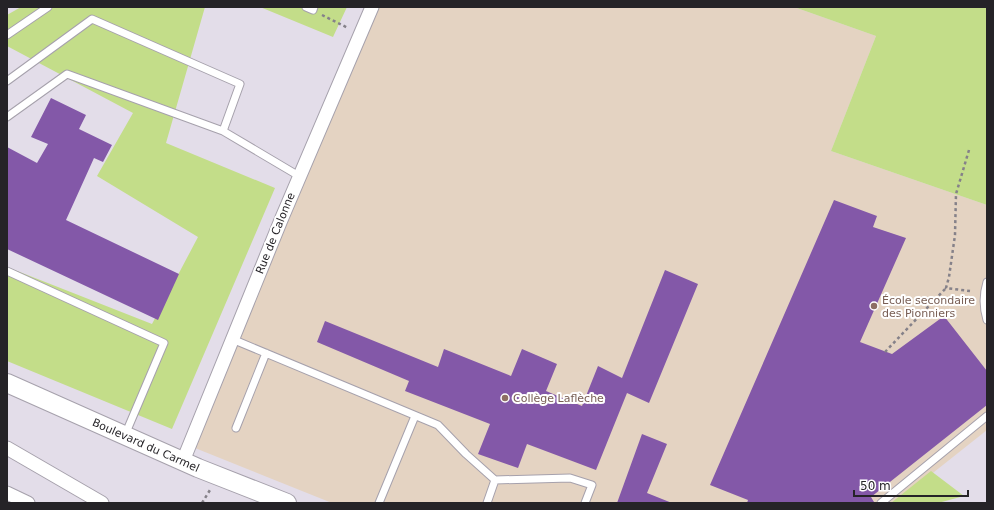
<svg xmlns="http://www.w3.org/2000/svg" width="994" height="510" font-family="'DejaVu Sans',sans-serif">
<rect width="100%" height="100%" fill="#e3dde9"/>
<path fill="#e4d3c2" d="M379,7H794L876,36L831,151L987,205V430L895,503H332L185,444Z"/>
<path fill="#c3dd89" d="M21,7H205L166,143L275,188L172,429L7,361V267L152,324L198,237L97,176L133,113L7,46V15Z
M260,7H347L333,37Z
M794,7H987V205L831,151L876,36Z
M931,471L964,496L938,503H891Z"/>
<path fill="#8358a8" d="M51,98L86,115L79,129L112,145L103,162L94,158L66,220L179,274L158,320L7,249V147L37,163L48,144L31,137Z
M834,200L877,216L873,227L906,238L860,342L892,354L944,316L987,371V405L871,497L874,502L873,503H747L748,500L710,485Z
M665,270L698,284L649,403L627,393L596,470L527,444L518,468L478,454L490,424L405,391L409,381L317,342L325,321L438,367L444,349L511,376L522,349L557,364L546,391L582,406L598,366L622,378Z
M642,434L667,444L647,493L672,503H617Z"/>
<g fill="none" stroke-linecap="round" stroke-linejoin="round">
<g stroke="#a6a1ac" stroke-width="9">
<path id="lane" d="M306,7L313,10L314,7
M7,35L48,7
M7,81L92,19L240,84L223,131L67,74L7,117
M223,131L299,176
M7,271L164,343L125,435
M987,282C983,295 983,307 987,320
M232,339L438,425L466,454L495,480L570,478L592,485L585,503
M236,428L266,353
M379,503L415,416
M487,503L495,480
M881,503L987,416"/>
</g>
<g stroke="#a6a1ac" stroke-width="15">
<path id="street" d="M7,448L102,503
M183,461L281,220L372,7
M7,493L28,503"/>
</g>
<g stroke="#a6a1ac" stroke-width="20">
<path id="secondary" d="M7,383L198,468L287,503"/>
</g>
<path stroke="#858189" stroke-width="2.5" stroke-dasharray="3 3" stroke-linecap="butt" d="M322,15L348,28
M969,150L956,194L955,235L949,277L946,288L970,291
M885,352L946,288
M202,503L210,490"/>
<use href="#lane" stroke="#fff" stroke-width="7"/>
<use href="#street" stroke="#fff" stroke-width="13"/>
<use href="#secondary" stroke="#fff" stroke-width="18"/>
</g>
<g fill="#8d6e63" stroke="#fff" stroke-width="1.5">
<circle cx="874" cy="306" r="4"/>
<circle cx="505" cy="398" r="4"/>
</g>
<g text-anchor="middle" stroke-width="4" stroke-linejoin="round" paint-order="stroke">
<g font-size="11" fill="#252327" stroke="#fff">
<text transform="translate(275 233) rotate(-68)" y="4">Rue de Calonne</text>
<text transform="translate(146 445) rotate(24)" y="4">Boulevard du Carmel</text>
</g>
<g font-size="11" fill="#785e54" stroke="#fff" text-anchor="start">
<text x="882" y="304">École secondaire<tspan x="882" dy="13">des Pionniers</tspan></text>
<text x="513" y="402">Collège Laflèche</text>
</g>
</g>
<rect width="994" height="510" fill="none" stroke="#252327" stroke-width="16"/>
<path d="M854 490v6h114v-6" fill="none" stroke="#252327" stroke-width="2"/>
<text x="860" y="490" font-size="12" fill="#252327" stroke="#ffffff" stroke-width="3" paint-order="stroke">50 m</text>
</svg>
